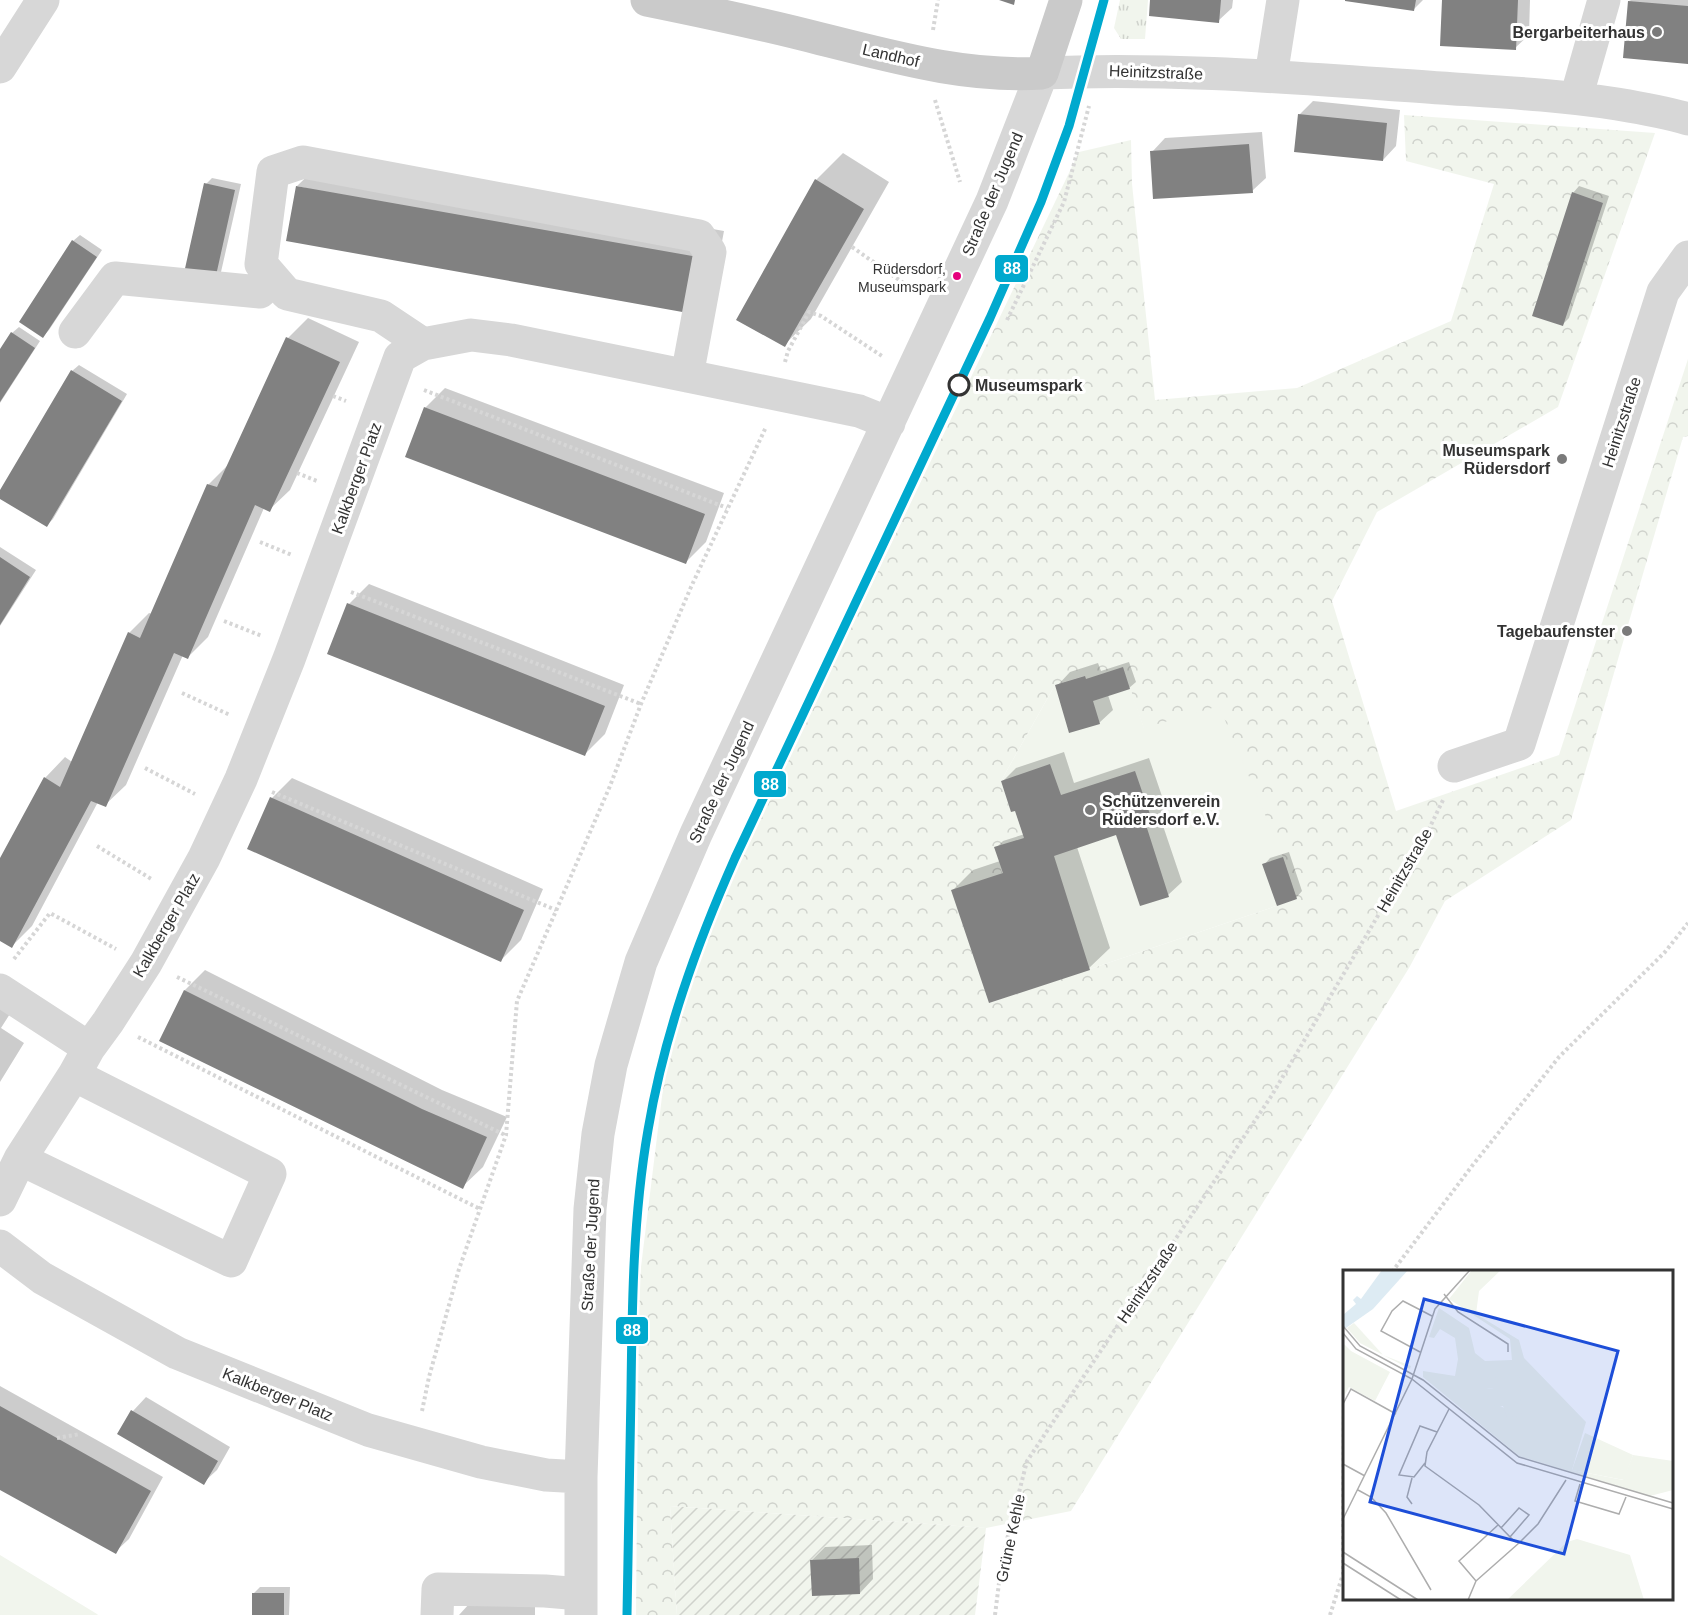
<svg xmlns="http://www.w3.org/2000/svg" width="1688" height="1615" font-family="Arial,sans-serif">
<defs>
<pattern id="grass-tufts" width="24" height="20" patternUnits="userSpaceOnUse" patternTransform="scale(1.5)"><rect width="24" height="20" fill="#f1f5ed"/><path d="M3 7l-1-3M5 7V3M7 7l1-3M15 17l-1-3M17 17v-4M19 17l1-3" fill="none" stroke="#cfd2cc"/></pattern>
<pattern id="forest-crowns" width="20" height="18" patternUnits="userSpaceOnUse" patternTransform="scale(1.5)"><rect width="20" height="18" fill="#f1f5ed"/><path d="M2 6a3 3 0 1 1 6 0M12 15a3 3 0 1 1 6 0" fill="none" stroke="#cfd2cc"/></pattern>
<pattern id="garden-furrows" width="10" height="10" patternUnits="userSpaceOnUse" patternTransform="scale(1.5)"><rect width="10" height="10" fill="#f1f5ed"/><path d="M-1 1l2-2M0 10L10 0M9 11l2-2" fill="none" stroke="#cfd2cc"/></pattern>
</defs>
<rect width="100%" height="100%" fill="#fff"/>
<path fill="url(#grass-tufts)" d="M1120,0H1148L1145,39H1121L1114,28Z"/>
<path fill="url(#forest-crowns)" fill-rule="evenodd" d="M1404,115L1655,133L1558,407L1377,512L1332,601L1396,811L1559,755L1688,359V436L1683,437L1571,820L1445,901L1409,968L1071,1511L986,1528L670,1506L677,1615H636L639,1283L666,1064L683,1001L724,892L1079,152L1131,140L1132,184L1155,400L1297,388L1451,321L1494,184L1406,161ZM1084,676L1086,679L1130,689L1144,729L1297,899L989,1003L1003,873L1024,838L1015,811L1001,781L1055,685Z"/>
<path fill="url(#garden-furrows)" d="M670,1506L986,1528L975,1615H677Z"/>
<path fill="#f1f5ed" d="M1123,667L1144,728L1219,706L1283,857L1297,899L989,1003L951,890L1002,873L994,847L1024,837L1015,811L1011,812L1001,781L1055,685L1085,676L1086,679Z
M0,1555L97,1614L98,1615H0Z"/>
<path fill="#0003" d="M1152,0H1233L1232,8L1218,21Z
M1345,0H1423L1414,9Z
M1444,0H1530L1529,35L1515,48Z
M1631,0H1688V63L1629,1Z
M1313,101L1400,110L1396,146L1383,160L1299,115Z
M1262,132L1266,178L1252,191L1152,152L1165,138Z
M843,153L889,182L811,319L784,345L816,180Z
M324,160L724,231L714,284L297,186Z
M212,178L241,184L221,272L215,278L206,184Z
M1579,186L1609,196L1569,318L1563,324L1573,193Z
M80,235L102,250L49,330L43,336L73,241Z
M308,318L359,342L290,490L269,510L264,508L208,637L188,657L183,655L126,785L105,805L98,802L32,926L12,946L0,939V861L45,778L65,757L72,762L129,633L149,613L152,614L208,485L229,464L288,338Z
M19,327L40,341L0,403V352L12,333Z
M79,365L127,394L53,519L47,525L0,497V493L72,371Z
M445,388L724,493L706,542L686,562L425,408Z
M0,547L36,570L0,626Z
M369,584L624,685L605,734L585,754L349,604Z
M1129,662L1136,682L1129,688L1108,695L1113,710L1099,723L1057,686L1070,672L1098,663L1101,671Z
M1064,752L1074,783L1149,758L1166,808L1159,814L1182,882L1168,895L1117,833L1077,847L1110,948L1089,968L953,890L973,870L1000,861L996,848L1003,841L1025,834L1017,811L1002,782L1016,768Z
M292,778L543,889L521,940L501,960L272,798Z
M1289,852L1302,891L1296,898L1264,865L1270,858Z
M205,970L442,1090L507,1117L483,1167L462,1187L161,1040L185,990Z
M0,985L20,998L1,1028L24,1043L0,1082Z
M0,1386L163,1477L129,1539L115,1552L0,1488Z
M146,1397L230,1447L217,1470L203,1483L119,1434L133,1411Z
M872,1545L873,1579L860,1593L812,1560L825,1547Z
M260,1587H290L289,1615H254V1593Z
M479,1593L535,1594V1615H459Z"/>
<path fill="#818181" d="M999,0H1015L1014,5Z
M1150,0H1221L1219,23L1149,16Z
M1345,0H1416L1414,11L1345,1Z
M1442,0H1518L1516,50L1440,46Z
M1628,1L1688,6V64L1623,58Z
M1298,114L1387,123L1383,161L1294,152Z
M1249,144L1253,193L1153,199L1150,151Z
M815,179L864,209L785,347L736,320Z
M204,183L235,190L215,280L184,273Z
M296,186L698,257L688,313L286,241Z
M1572,192L1603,203L1563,326L1532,316Z
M72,240L97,257L43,338L19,322Z
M11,332L35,348L0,402V349Z
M286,337L340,362L270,512L255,505L188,659L174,653L106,807L91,801L12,948L0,941V858L44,777L60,787L128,632L140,638L207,484L217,487Z
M71,370L122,401L47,527L0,499V490Z
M424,407L705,514L686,564L405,457Z
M0,557L30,577L0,625Z
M347,603L605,706L585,756L327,654Z
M1123,667L1130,689L1093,701L1100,724L1069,733L1055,685L1085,676L1086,679Z
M1050,764L1061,795L1135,771L1153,823L1146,825L1169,897L1140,906L1116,835L1054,856L1090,970L989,1003L951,890L1003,873L994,847L1024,838L1015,811L1011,812L1001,781Z
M270,797L524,910L501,962L247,849Z
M1283,857L1297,899L1277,906L1262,864Z
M184,990L422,1109L487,1137L463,1189L159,1041Z
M0,1406L151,1491L116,1554L0,1490Z
M131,1410L218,1461L204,1485L117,1434Z
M859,1558L860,1594L812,1596L810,1560Z
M252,1593H284V1615H252Z"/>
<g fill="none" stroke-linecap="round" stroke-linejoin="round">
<path stroke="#d6d6d6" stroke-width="4" stroke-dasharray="3 3" stroke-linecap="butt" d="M933,30L938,0
M935,100L960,182
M852,247L912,289
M1007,320L1064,202L1089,106
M785,362L788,351L809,312L821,316L882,356
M424,390L727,508
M333,396L346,401
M297,473L317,481
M260,542L292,555
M351,592L641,704
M224,621L262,636
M182,693L230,715
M145,768L195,794
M272,792L556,910
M97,846L153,880
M14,959L50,913L116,949
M177,977L505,1135
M138,1037L480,1209
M1392,1272L1472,1166L1559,1057L1665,952L1688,923
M422,1411L429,1377L459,1269L506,1135L517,1001L610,786L641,704L691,587L766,427
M57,1438L80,1434
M995,1615L1002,1559L1027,1461L1272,1095L1428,831L1444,798
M1330,1615L1343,1574L1344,1381"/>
<path stroke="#d7d7d7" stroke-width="33" d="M0,67L43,0
M1271,76L1283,0
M1576,98L1604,0
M75,332L115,278L260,292L274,279
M423,344L381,316L287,294L261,264L273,172L303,162L699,236L710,252L687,376
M1454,766L1519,744L1663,292L1688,257
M0,990L89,1048
M20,1159L231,1261L270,1174L74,1075
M0,1200L20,1159L74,1075L89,1048L108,1022L146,963L204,858L241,779L289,659L400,357L423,344L471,335L511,340L859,411L889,423
M0,1246L42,1278L177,1353L368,1430L481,1462L546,1475L581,1477
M437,1615L438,1589L545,1591L581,1594
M581,1615V1477L590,1209L598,1134L611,1065L641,962L696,834L992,201L1042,73C1175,67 1308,79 1441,88C1500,92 1559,95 1617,104C1641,108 1665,112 1688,119"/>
<path stroke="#cacaca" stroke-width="33" d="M647,0C706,12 764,24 821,39C894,57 967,78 1042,73L1066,0"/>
<g stroke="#fff" stroke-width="14">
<path id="tram-1" d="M627,1615C628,1541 630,1467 631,1392C632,1305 633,1216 648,1130C664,1035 696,946 735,858L990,318L1041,202L1069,126L1104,0"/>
</g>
<use href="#tram-1" stroke="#00a9ce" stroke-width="9"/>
</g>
<g fill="#7a7a7a" stroke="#fff" stroke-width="2">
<circle cx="1657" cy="32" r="6"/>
<circle cx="1562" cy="459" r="6"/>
<circle cx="1627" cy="631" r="6"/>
<circle cx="1090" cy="810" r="6"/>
</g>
<circle fill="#e5007d" stroke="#fff" stroke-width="2" cx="957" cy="276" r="5"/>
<circle fill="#fff" stroke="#333" stroke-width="3" cx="959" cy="385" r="10"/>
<g text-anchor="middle" stroke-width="6" stroke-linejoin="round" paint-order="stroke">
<g font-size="14" fill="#333" stroke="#fff" text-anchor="end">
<text x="946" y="274">Rüdersdorf,<tspan x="946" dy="18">Museumspark</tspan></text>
</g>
<g font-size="16" font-weight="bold" fill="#333" stroke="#fff" text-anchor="end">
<text x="1645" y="38">Bergarbeiterhaus</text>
<text x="1550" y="456">Museumspark<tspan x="1550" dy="18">Rüdersdorf</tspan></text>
<text x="1615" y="637">Tagebaufenster</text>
<text x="1102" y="807" text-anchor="start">Schützenverein<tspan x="1102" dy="18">Rüdersdorf e.V.</tspan></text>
</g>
<g font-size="16" fill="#333" stroke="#fff">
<text transform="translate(891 55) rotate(13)" y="6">Landhof</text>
<text transform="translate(1156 72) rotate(2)" y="6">Heinitzstraße</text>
<text transform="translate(992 194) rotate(-67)" y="6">Straße der Jugend</text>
<text transform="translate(1621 422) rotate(-72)" y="6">Heinitzstraße</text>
<text transform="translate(356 478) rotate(-70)" y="6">Kalkberger Platz</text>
<text transform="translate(721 782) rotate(-65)" y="6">Straße der Jugend</text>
<text transform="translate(1404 870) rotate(-60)" y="6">Heinitzstraße</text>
<text transform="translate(166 925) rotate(-60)" y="6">Kalkberger Platz</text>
<text transform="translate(590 1245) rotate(-87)" y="6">Straße der Jugend</text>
<text transform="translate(1147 1282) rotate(-56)" y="6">Heinitzstraße</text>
<text transform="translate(278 1394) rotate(22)" y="6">Kalkberger Platz</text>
<text transform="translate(1010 1538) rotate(-78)" y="6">Grüne Kehle</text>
</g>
<g font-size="16" font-weight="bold" fill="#333" stroke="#fff" text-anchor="start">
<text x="975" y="391">Museumspark</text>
</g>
</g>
<g transform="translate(1343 1270)">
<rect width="330" height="330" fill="#fff"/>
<path d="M11,53L40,85L68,96L67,99L17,73L4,58Z" fill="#f1f5ed"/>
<path d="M129,0H158L136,21L133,44L176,70L181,88L243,152L229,200L280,210L290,185L330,191V220L307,226L176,186L80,107V101L112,106L115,89L112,68L97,59L91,68L86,67L96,38L126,58L132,83L142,91L169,90L167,69L106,29ZM151,118L179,146L157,136L143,124V119Z" fill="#f1f5ed" fill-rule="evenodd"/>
<path d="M0,73L8,81L47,102L32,131L6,117L0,128ZM242,163L290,185L281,210L229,200Z" fill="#f1f5ed"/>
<path d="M176,105L179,146L164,147L160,136L153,137L143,128V119L151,118V108ZM234,269L287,285L301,330H164L224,272Z" fill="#f1f5ed"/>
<path d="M39,0H65L30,39L0,60V45L13,34L10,30L14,26L18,29Z" fill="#ddebf3"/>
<path fill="none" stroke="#adadad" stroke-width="1.5" d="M127,0L92,39L69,109L174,193L330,239M101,24L115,42L165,74V82M0,56L17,76L80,110L176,187L330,233M0,63L13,79L69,109L0,249M77,82L38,61L49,41L60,31L89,46M0,134L8,119L53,144M106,139L84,182L82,196L136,235L171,271L176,273L195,254L223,210M82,193L71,207L56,205L77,156L94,162M0,194L22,206M69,208L64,227L69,234M237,214L232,231L276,244L283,227M15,220L28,227L43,243L88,320M155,255L116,291L133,311L176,273M158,258L176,238L186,245L167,267M0,282L75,330M0,293L58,330M125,330L133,311"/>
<path fill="#1d4ed8" fill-opacity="0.15" stroke="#1d4ed8" stroke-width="3" d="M81,29L275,81L221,284L27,232Z"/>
<rect width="330" height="330" fill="none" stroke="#333" stroke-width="3"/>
</g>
<g stroke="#fff" stroke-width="2">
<rect x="994" y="254" width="35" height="29" rx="6" fill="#00a9ce"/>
<rect x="753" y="770" width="34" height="28" rx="6" fill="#00a9ce"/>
<rect x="615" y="1316" width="34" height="29" rx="6" fill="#00a9ce"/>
</g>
<g font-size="16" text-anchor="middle" font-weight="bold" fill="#fff">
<text x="1012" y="274">88</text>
<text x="770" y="790">88</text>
<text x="632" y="1336">88</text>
</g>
</svg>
